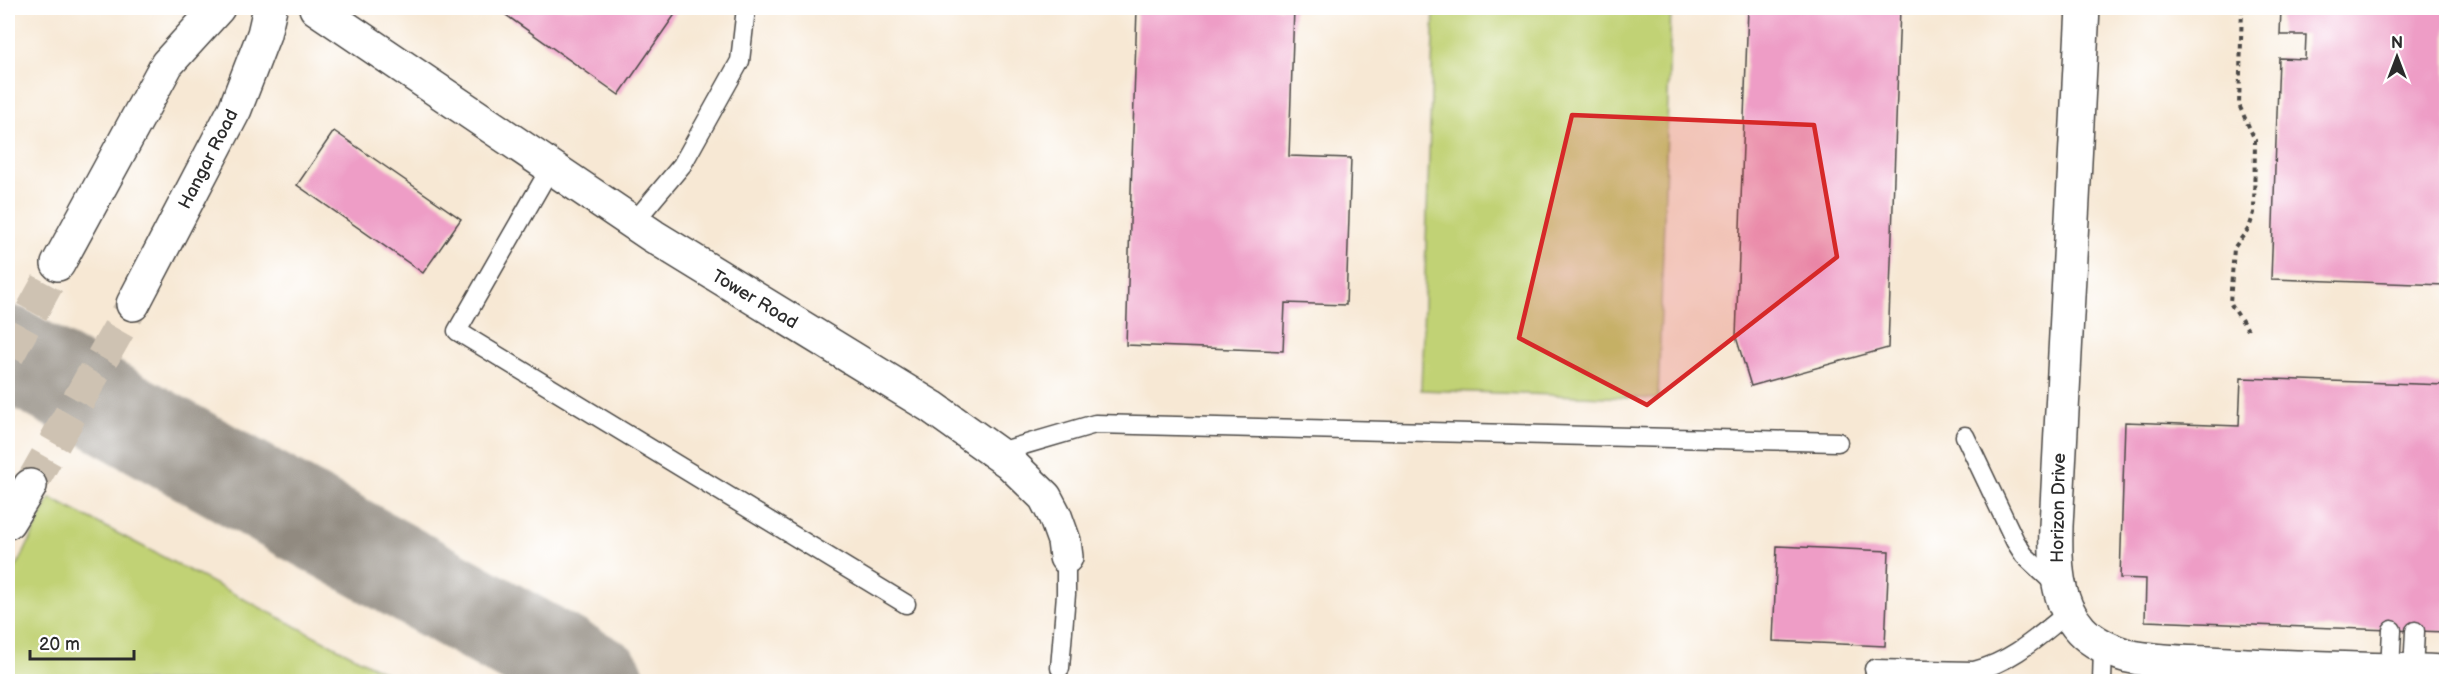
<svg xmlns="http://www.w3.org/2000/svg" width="2454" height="689" font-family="'Balsamiq Sans',sans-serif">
<rect width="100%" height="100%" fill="#fff"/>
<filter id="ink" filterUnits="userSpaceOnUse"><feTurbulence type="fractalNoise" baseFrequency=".0167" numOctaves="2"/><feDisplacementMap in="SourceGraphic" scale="12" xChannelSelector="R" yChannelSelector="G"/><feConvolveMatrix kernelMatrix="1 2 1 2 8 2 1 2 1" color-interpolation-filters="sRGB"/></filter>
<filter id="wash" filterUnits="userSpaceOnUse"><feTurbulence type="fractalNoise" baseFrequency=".008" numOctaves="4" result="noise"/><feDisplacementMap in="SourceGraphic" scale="24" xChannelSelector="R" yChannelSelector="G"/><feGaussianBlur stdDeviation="1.35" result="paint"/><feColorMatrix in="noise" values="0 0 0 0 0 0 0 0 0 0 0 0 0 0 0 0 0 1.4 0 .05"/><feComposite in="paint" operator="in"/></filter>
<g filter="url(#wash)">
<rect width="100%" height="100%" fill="#f7e8d4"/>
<path fill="#c1d275" stroke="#767e50" stroke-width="1.5" d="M1434,8H1671L1658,399L1421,390Z
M50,498L401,681H8V581L22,557Z"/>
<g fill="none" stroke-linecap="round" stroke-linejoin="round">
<path stroke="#918a80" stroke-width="93" d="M8,352L599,682"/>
</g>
<g id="blocks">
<path fill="#ee9dc6" d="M496,8H667L676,13L619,95Z
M1137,8H1294L1289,156L1351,158L1346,305L1285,303L1283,351L1126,345Z
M1748,8H1900L1888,348L1751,386L1736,337Z
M2281,8H2446V285L2271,279L2279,58L2305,59L2306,35H2280Z
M334,131L461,219L423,273L297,185Z
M2241,378L2446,385V632L2145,621L2146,579L2120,578L2125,422L2239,426Z
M1777,546L1889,551L1885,646L1773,641Z"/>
</g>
</g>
<g filter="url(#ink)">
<use href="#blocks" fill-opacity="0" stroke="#4a4744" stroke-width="1.5"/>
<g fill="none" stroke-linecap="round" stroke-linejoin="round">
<path stroke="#cec2b2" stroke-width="33" stroke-dasharray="33 16" stroke-linecap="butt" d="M8,355L58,264
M30,486L133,304"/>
<g stroke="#4a4744" stroke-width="21">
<path id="service" d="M551,167L457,331L906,604
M634,222L682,165L740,61L746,8
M1965,436L2015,541L2024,555L2057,586
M996,453L1095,424L1838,442
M1060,668L1066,594V557
M1874,669L1974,671C2012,662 2040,635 2069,612
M2390,670L2392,630
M2413,671L2415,631
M2102,682L2103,646
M2164,682L2165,660"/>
</g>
<g stroke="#4a4744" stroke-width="36">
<path id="minor" d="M316,8L653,236L932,407L1009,462L1045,497L1055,516L1064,541L1066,557
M2083,8L2056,526C2055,561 2055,602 2081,630C2092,642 2113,652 2128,656C2160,663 2195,662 2228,664C2301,668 2374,669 2446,672
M58,264L167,64L218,8
M133,304L235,109L264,34L270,8
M8,522L30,486"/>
</g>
<path stroke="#4a4744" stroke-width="4" stroke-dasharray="4.5 4.5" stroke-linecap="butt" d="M2242,8L2239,105L2255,140L2254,213L2249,228L2234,248L2230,303L2248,330"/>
<use href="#service" stroke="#fff" stroke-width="18"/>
<use href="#minor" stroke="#fff" stroke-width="33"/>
</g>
</g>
<path fill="#d62828" fill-opacity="0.2" stroke="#d62828" stroke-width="4.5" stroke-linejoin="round" d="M1572,115L1814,125L1837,257L1647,405L1519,338Z"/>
<g text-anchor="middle" stroke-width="6" stroke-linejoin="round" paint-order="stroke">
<g font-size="18" fill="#2b2b2b" stroke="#fff">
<text transform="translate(208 159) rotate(-63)" y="6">Hangar Road</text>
<text transform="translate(755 299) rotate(31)" y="6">Tower Road</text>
<text transform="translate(2058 508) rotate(-89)" y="6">Horizon Drive</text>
</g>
</g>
<rect width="2454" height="689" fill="none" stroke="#fff" stroke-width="30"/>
<g transform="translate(2397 57)" stroke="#ffffff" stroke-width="4.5" paint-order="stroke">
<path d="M0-4.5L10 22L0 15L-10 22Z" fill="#2b2b2b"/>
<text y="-9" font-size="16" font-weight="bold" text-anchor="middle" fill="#2b2b2b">N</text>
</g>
<path d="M30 650v9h104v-9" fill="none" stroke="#2b2b2b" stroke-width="3"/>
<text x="39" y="650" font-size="18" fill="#2b2b2b" stroke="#ffffff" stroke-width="4.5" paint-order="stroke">20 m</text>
</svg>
